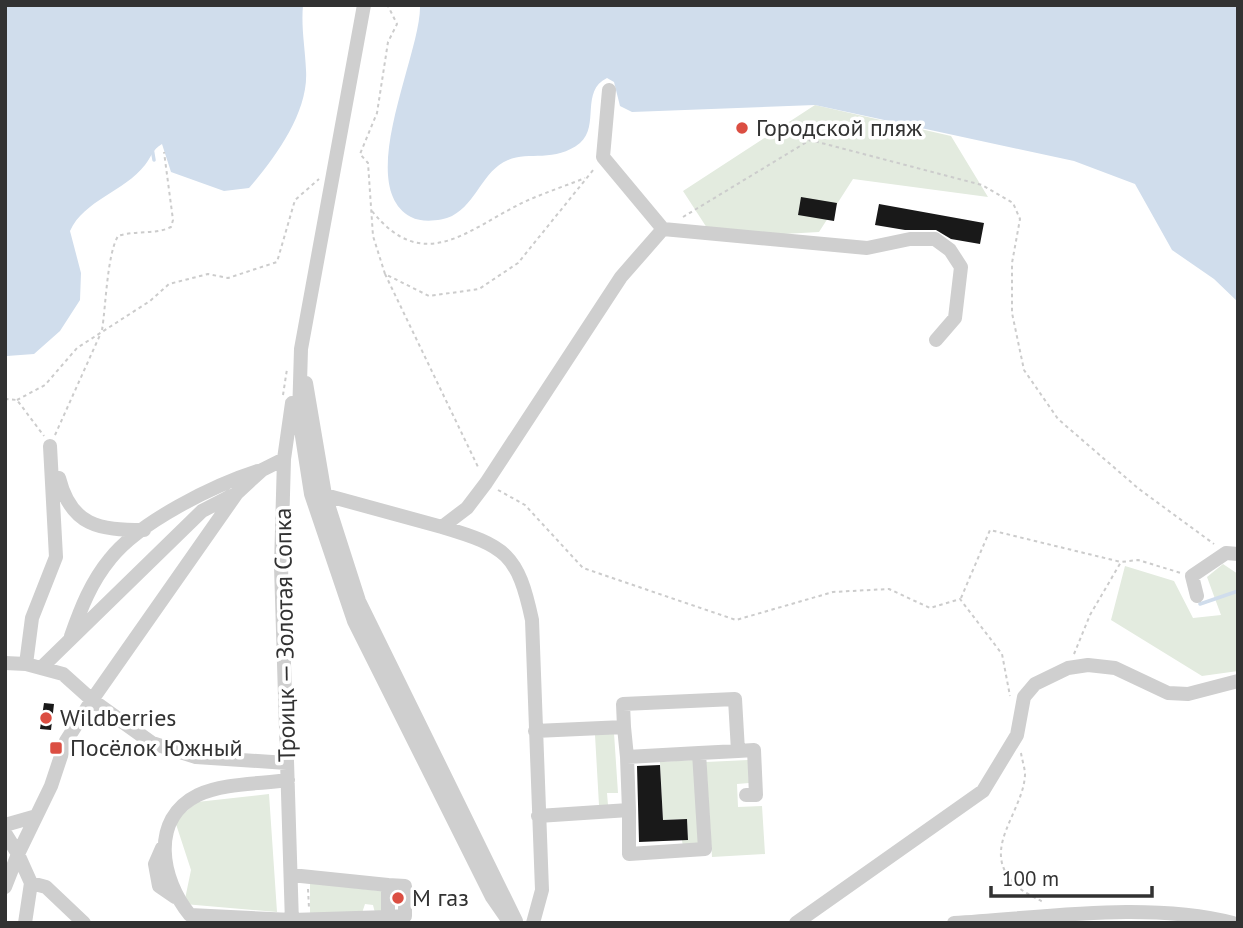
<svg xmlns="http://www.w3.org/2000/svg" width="1243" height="928" font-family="'PT Sans',sans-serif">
<rect width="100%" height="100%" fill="#fff"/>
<path fill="#e3ebdf" d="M815,105L951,136L988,197L853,179L819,232L765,235L707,228L683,191Z
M1223,564L1238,574V671L1202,676L1111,620L1125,566L1174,581L1193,618L1221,615L1207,577Z
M614,733L618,793H607L608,805H599L595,735Z
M694,760L699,846L683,848L682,840H688L687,819L663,820L660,762Z
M748,760L749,783L737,784L738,807L762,806L765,854L712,857L706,762Z
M269,794L277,912L184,904L191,870L175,821L197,802Z
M310,883L381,891V913H375L373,905L365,904L362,913H310Z"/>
<path fill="#d0ddec" d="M5,5H303C301,28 305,47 306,70C309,112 275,158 249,188L224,191L171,172L162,144C152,150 152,156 145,165C124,192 84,200 70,231L81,273L80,300L60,331L34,354L7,356Z
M420,5H1238V302L1214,279L1172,250L1135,184L1074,161L815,105L632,112L620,106L614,82L607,78C580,91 600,126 580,143C555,163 529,151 508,160C482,171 477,203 452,216C441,221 422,223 411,217C353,186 422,53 420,5Z"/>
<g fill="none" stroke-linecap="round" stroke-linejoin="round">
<path stroke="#d0ddec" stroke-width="3.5" d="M152,148L154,160
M1200,604L1238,591"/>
</g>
<path fill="#191919" d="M801,197L837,203L834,221L798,215Z
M879,204L984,223L980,244L951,239L936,230H905L875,225Z
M44,703L54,704L51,730L40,729Z
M660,765L663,820L687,819L688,840L639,842L637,766Z"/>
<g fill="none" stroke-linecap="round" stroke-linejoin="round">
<path stroke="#ccc" stroke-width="2" stroke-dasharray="3.5 3.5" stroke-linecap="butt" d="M379,5L388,6L397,24L388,42L377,113L360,154L368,163L373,236L385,274L429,296L479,289L518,263L594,169
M372,211C424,276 468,229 524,202C544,193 565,186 585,178
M683,217L810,140L982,185L1013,203L1020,219L1012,263V313L1024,370L1058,419L1139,489L1214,544
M385,274L479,469
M102,330C106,305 107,255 118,236C135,230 155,235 171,227L173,220L164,152
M283,395L287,369
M5,399L17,400L44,436
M17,400L45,385L77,348L150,301L169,284L208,274L228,278L277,262L295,200L319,179
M55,435L100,335
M498,490L525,505L583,568L736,620L833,592L889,589L930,608L960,599L1002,654L1010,696
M961,598L990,530L1121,562
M1074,654L1090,615L1121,562L1138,560L1181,573
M1021,753C1022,760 1025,768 1025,775C1023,813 979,850 1015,884C1022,892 1034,897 1043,902
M308,889L309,908"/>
<path stroke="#cfcfcf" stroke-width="14" d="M364,5L301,349L299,417L311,494L354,621L492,897L510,923
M609,90L603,157L663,229
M306,383L325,495L359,601L516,921
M59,478C71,526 99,530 144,530
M325,495L442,527L467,508L486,483L621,277L663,229L867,248L910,239H935L950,250L961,267L955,318L936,340
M442,527C506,546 518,554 532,620L542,890L533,923
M1197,596L1192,576L1226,553L1238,554
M71,636C81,608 91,582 110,559C139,522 214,485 258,471
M5,663L26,664L63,674L92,700L152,743L196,757L287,763
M26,664L32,618L56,557L50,446
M41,668L202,511L231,496
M624,727L623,704L735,699L738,751L699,753
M535,731L624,727L627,757L699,753L705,849L629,854V810
M738,751L754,750L756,795H746
M288,780C260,784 223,783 198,795C149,819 161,880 190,915L292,920L388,917V885L291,875
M538,816L629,810L627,757
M5,825L33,817
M5,833L18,854L5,887
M162,848L155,864L159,886L175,897
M31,883L46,887L84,923
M388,917L405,916V886L388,885
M25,923L31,883L18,854L51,786L66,741L92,700L237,493L262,470L284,459
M292,923L281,566L284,459L292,403
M796,923L983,791L1017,735L1024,697L1035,684L1068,668L1088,665L1115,668L1168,693L1188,694L1238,681
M954,923C1043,918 1146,901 1233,923"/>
</g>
<g fill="#db4e42" stroke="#fff" stroke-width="2.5">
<circle cx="742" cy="128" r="7"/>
<circle cx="46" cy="718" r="7"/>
<rect x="49" y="741" width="14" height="14" rx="3.5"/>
<circle cx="398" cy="898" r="7"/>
</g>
<g text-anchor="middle" stroke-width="7" stroke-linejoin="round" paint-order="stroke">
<g font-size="24" fill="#323232" stroke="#fff" text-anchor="start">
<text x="756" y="136">Городской пляж</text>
<text x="60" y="726">Wildberries</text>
<text x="70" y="756">Посёлок Южный</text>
<text x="412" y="906">М газ</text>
</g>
<g font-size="24" fill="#323232" stroke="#fff">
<text transform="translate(285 635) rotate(-91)" y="8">Троицк — Золотая Сопка</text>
</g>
</g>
<rect width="1243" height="928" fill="none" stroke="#323232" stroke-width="14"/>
<path d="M991 886v10h161v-10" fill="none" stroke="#323232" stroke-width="3.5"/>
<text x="1002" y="886" font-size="21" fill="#323232" stroke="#ffffff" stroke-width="5" paint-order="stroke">100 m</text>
</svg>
